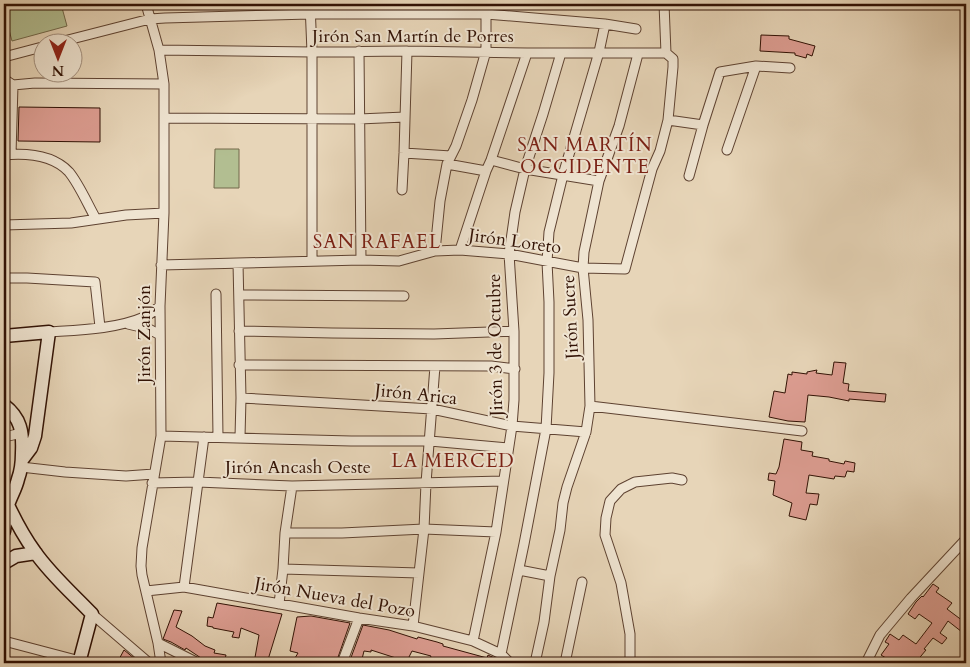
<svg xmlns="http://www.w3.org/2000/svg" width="970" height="667" font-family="Cardo,serif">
<rect width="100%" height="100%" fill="#e7d5b8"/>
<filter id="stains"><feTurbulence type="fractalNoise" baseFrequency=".004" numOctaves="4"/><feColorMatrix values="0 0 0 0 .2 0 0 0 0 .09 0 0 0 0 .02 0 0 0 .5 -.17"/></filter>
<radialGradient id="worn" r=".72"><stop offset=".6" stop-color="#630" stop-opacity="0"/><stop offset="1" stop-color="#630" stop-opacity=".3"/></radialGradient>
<path fill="#b2be91" stroke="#72684a" d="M4,4H61L67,26L12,41L4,11Z
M215,149H239V188H214Z"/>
<path fill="#de9e93" stroke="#311104" d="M761,35L789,36V39L815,46L812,56L807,54L806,58L795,55V53L760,51Z
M19,107L100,108V142L18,141Z
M834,362L846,363L843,383L849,384L848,391L886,394L885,402L849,399V401L829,397L808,395L805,422L788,421L769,417L774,391L785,393L788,374L792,375V372L807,374V372L817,370L816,373L832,375Z
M784,439L802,442L801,450L813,452L812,456L829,459V461L844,464L845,461L855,463L854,472L847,471L845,477L835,476L834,479L809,475L806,493L819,494L817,505L810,504L806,520L789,516L792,503L773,495L775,481L768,480L769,473L776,474L779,467Z
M933,584L939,588L936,592L952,603L947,609L963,621L962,622L966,626V627L962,632L948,621L940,633L947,638L942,644L933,638L924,649L926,650L921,656L915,663H894L881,655L889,644L885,642L890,634L899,640L903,635L916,644L932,623L919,614L915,619L908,614L916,602L922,596L923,597Z
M217,603L282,614L267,663H254L259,635L241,628L239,638L232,637L234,632L213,628V627L207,626L208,617L213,618Z
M174,610L182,611L176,627L192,636L205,646L215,650L214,653L226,655L224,663H206L201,658L186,648L185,650L171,642L163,639Z
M311,616L350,623L336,663L324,660L323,663H292L298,653L290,651L297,617Z
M363,625L389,630L417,639L418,637L437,642L443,644V646L487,658L488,655L490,656L497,659L499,661V663H428L431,656L412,651L406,663H397L399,659L371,650V652L364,651L361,663H349Z
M124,650L140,663H117Z"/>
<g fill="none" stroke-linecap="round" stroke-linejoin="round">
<g stroke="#5e4231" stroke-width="11">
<path id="street" d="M146,4L159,50L164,84V213L160,306L161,436L142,548L141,566L142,575L158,643L161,663
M310,4L312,52V261
M664,4L666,53
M60,42L150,19L165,18L310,14H486L605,24L636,29
M159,50L312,52L407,51L527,53H666
M359,51L361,260
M4,57L42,47
M4,79L13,85L35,83L164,84
M164,118L359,119L405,117
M668,120L703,125
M727,150L756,66
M404,153L451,156
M11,154L13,85
M4,155C26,153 53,155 69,172C79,184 88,205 96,219
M491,160L525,169L599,181
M447,164L486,171
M689,176L703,125L720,72L756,66L790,68
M402,190L404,153L407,51
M4,225L71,223L126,215L164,213
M460,250L486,171L491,160L527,53
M435,251L440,201L447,164L456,146L472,100L486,51V4
M238,263L241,398L240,437
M161,265L361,260L399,261L435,251L460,250L509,254L583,268L625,269L652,169L660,151L668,120L673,67V59L666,53
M4,278H27L95,282L100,327
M216,294L218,437
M239,295L404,296
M128,324L149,329L160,335
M239,331L332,333L434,334L514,331
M49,332C78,330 117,329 144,317C150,315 155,310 160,306
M239,365L491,366L515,369
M241,398L432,409L512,426L586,432
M590,406L802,431
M161,436L351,441H430L508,448
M4,437L22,433
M21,467L65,472L126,476L154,474
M152,483L198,482L292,486L503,481
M285,533H342L424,529L496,532
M283,569L419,573
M519,570L550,576
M184,587L204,437
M146,591L184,587L359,618L413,626L473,641L501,654L510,663
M279,604L283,569L285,533L292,486
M92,614L149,663
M413,626L424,529L426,483L435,366
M4,641L80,661
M473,641L496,532L512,426L514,400V331L509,254L515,212L525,169L543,114L561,53
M158,643L198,663
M501,654L524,544L546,429L549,373V302L547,262L549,232L563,175L599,52L605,24
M342,663L359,618
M535,663L544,622L550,576L560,530L563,503L567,487L586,432L590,406L588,320L583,268L584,252L599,181L619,126L638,54
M565,663L582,582
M630,663V634L621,583L605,535L606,518L610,501L621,489L635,482L672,478L682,480
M866,663L880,635L911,598L966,539"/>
</g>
<g stroke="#311104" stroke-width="15">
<path id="secondary" d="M4,336L49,332L35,436L31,448L22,460
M4,405C21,418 23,432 22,453C22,462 21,471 18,479C16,488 11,496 8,505C6,513 5,523 4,531
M8,505C16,522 24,537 35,552C51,575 73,594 92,614L79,663
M4,563L16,556L36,553"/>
</g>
<use href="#street" stroke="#efe4d1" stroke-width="9"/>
<use href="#secondary" stroke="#efe4d1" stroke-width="12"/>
</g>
<g text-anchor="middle" stroke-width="4" stroke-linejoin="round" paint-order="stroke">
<g font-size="18" fill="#311104" stroke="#efe4d1">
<text x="413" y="42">Jirón San Martín de Porres</text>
<text transform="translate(515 241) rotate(8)" y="6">Jirón Loreto</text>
<text transform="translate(570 317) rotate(-93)" y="6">Jirón Sucre</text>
<text transform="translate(144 334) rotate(-90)" y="6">Jirón Zanjón</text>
<text transform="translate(495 345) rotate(-91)" y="6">Jirón 3 de Octubre</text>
<text transform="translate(416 394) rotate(6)" y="6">Jirón Arica</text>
<text x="298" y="473">Jirón Ancash Oeste</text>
<text transform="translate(335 597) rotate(10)" y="6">Jirón Nueva del Pozo</text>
</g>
<g font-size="19" letter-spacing="1" fill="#7a1f14" stroke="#efe4d1">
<text x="585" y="151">SAN MARTÍN<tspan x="585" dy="22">OCCIDENTE</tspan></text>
<text x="377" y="248">SAN RAFAEL</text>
<text x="453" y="467">LA MERCED</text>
</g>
</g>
<rect width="970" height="667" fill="none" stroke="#e7d5b8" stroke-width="20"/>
<rect x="5" y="5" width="960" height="657" fill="none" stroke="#311104" stroke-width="2.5"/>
<rect x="10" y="10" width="950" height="647" fill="none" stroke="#311104"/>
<g transform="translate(58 58) rotate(180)"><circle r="24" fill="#efe4d1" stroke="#a3907f"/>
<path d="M0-4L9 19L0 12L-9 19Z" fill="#8f2418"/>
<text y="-8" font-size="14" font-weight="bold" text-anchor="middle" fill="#311104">N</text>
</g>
<rect width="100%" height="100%" filter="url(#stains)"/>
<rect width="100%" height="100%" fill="url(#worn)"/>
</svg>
